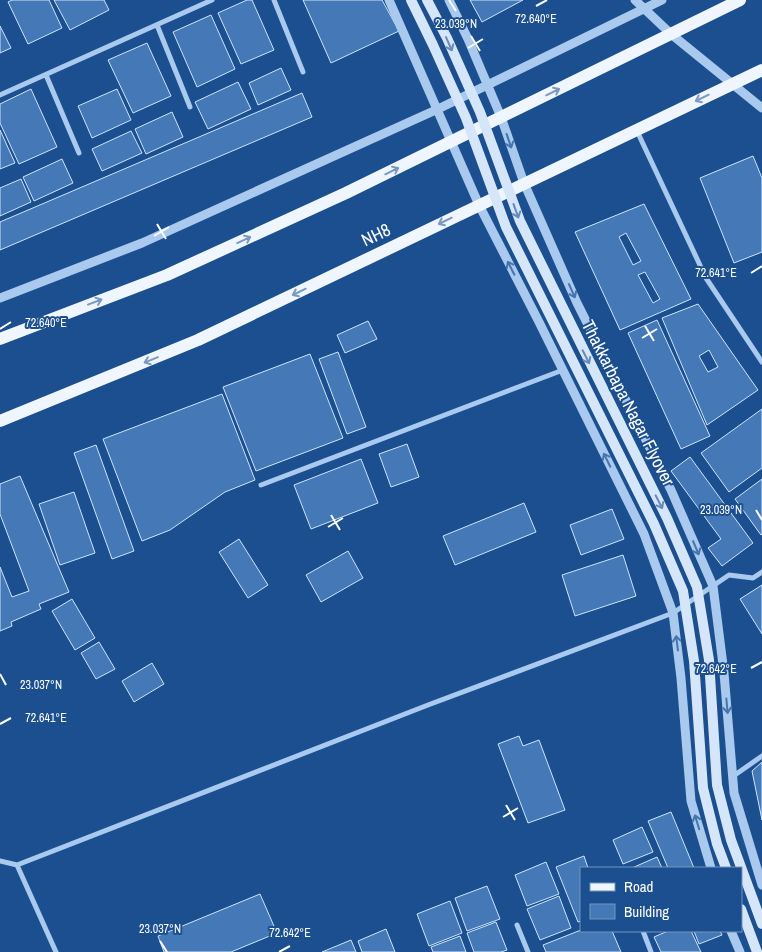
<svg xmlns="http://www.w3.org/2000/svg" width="762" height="952" font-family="'Archivo Narrow',sans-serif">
<rect width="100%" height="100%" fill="#1b4f8f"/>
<path fill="#4478b7" stroke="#cfe3fa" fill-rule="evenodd" d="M12,0H49L62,28L28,44L8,2Z
M54,0H104L109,10L70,30Z
M247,0H252L274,50L241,64L218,13Z
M303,0H382L399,31L331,63Z
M470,0H523L482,22Z
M211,15L235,69L197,87L173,32Z
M0,26L11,48L0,53Z
M147,43L171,96L133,113L108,60Z
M281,68L291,90L258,105L249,83Z
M238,82L251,109L208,129L195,102Z
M31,89L57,147L19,164L0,123V104Z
M117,89L131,120L92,138L78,106Z
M302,93L312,117L0,250V222Z
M172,112L183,137L146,154L135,129Z
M0,130L15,163L0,169Z
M131,131L142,153L102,171L92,149Z
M753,156L762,178V252L734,263L700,178Z
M62,159L73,183L34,201L23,177Z
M21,179L31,202L0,216V188Z
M644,204L691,299L620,330L575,232ZM626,233L641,261L633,265L619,237ZM645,272L660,299L653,303L638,275Z
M698,304L758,390L707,425L662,318ZM709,350L718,367L708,372L699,356Z
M657,320L710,436L681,449L628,333Z
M368,321L377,339L345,353L337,335Z
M338,352L366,427L347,434L319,359Z
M310,354L343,438L256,471L223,387Z
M222,394L255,480L225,492L170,530L142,541L103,439Z
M762,409V468L729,492L701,453Z
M407,444L419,477L391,487L379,454Z
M96,445L134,551L112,559L74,453Z
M690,457L753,543L722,566L708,548L721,539L671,471Z
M361,459L378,503L311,529L294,485Z
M20,476L69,592L39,604L41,609L11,622L12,626L0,631V567L12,597L29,591L0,514V484Z
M762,479V534L761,535L735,499Z
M74,492L95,553L60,565L39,504Z
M524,503L536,532L455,565L443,536Z
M612,509L624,539L581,555L570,525Z
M239,539L268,585L248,598L219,552Z
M348,551L363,578L321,602L306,575Z
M623,555L636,596L575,616L562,575Z
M762,585V634L740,599Z
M72,599L95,638L75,650L52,611Z
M99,642L115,669L96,679L81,653Z
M152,663L164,684L134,702L122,681Z
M519,736L523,746L539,740L565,810L528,823L498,744Z
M762,762V820L752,771Z
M671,812L694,868H668L648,821Z
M642,827L653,852L623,864L613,840Z
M584,856L588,868H581V921L578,922L556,867Z
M657,857L662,868H632Z
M546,862L559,894L527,906L515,875Z
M487,886L500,919L467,931L455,898Z
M260,894L277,933L231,952H164L158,936Z
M559,896L571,928L540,940L527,909Z
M450,901L462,933L429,946L417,914Z
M496,922L507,950L501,952H474L467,933Z
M386,929L395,952H362L358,941Z
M581,930L612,931L621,952H546L543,945Z
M668,931H691L701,952H661L654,937Z
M694,931H720L722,935L699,944Z
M460,936L466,952H433L431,947Z
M351,940L356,952H322Z"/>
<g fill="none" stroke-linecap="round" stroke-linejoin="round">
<path stroke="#a9c9ee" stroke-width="5" d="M274,0L303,72
M157,25L190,107
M46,75L79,153
M0,95L212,0
M637,131L706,278L762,362
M261,485L563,370
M732,777L762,756
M0,861L17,865L428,705L673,613L729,575L753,578L762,572
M17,865L56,952
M517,925L528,952
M643,931L651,952"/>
<path stroke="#a9c9ee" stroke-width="9" d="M389,0L479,205L539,322L644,534L673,613L681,678L691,801L711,868
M449,0L468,39L501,117L524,183L577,303L671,490L713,586L724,673L734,793L762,885
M635,0L671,34L762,108
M0,298L142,243L438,109L662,0
M731,931L740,952"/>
<path stroke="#d6e6fa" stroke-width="10" d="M741,909L757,952"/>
<path stroke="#f0f6ff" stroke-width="12" d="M0,339L167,275L346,193L740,0
M0,421L198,340L762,70"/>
<path stroke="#d6e6fa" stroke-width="10" d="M411,0L433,45L466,118L506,227L654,524L683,591L694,661L703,788L717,844L726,868
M427,0L447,38L480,112L520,221L667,518L697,587L709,660L717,785L731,840L762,924"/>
</g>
<defs><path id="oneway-shaft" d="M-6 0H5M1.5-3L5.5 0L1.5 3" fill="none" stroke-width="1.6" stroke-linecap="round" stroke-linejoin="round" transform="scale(1.25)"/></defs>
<g stroke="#668bba">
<use href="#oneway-shaft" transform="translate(449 44) rotate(66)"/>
<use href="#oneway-shaft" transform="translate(516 211) rotate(70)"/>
<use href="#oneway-shaft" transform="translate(586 357) rotate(63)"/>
<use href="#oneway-shaft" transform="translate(659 502) rotate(63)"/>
</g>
<g stroke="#7b9ac1">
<use href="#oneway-shaft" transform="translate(553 92) rotate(-26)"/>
<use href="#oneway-shaft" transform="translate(702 98) rotate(154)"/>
<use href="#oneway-shaft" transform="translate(392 171) rotate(-26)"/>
<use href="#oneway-shaft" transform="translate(445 221) rotate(154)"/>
<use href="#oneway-shaft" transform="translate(244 240) rotate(-25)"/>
<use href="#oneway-shaft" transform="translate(299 292) rotate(154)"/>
<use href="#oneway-shaft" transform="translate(95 302) rotate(-21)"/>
<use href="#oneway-shaft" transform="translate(151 360) rotate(158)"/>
</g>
<g stroke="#4674ac">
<use href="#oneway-shaft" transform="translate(509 141) rotate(71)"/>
<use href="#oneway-shaft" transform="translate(511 268) rotate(-117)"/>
<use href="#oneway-shaft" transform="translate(572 291) rotate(66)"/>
<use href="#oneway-shaft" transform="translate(607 460) rotate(-116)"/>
<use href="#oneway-shaft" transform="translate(696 548) rotate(67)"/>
<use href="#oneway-shaft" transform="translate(677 643) rotate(-97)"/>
<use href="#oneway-shaft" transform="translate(727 706) rotate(85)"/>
<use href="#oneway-shaft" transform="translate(697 822) rotate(-107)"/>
</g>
<path fill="none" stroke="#fff" stroke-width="2" d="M449,0L456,11M536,6L547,0M471,36L480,51M468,48L483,39M157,224L166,239M154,236L169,227M751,273L762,266M645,326L654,341M0,329L11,322M642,338L657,329M756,510L762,520M331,515L340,530M328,527L343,518M751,668L762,662M0,674L6,685M0,724L11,718M506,805L515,820M503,817L518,808M160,941L167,952M279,952L290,946"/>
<g text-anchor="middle" stroke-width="4" stroke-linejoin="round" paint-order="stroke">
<g font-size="18" fill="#fff" stroke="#1b4f8f">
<text transform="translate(376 235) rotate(-26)" y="6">NH8</text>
<text transform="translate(628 403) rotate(63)" y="6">Thakkarbapa Nagar Flyover</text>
</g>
</g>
<g font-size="12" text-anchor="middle" fill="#fff" stroke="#1b4f8f" stroke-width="4" stroke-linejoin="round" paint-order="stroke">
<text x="536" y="23">72.640°E</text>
<text x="456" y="28">23.039°N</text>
<text x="716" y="277">72.641°E</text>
<text x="46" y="327">72.640°E</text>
<text x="721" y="514">23.039°N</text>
<text x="716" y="673">72.642°E</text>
<text x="41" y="689">23.037°N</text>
<text x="46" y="722">72.641°E</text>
<text x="160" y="933">23.037°N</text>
<text x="290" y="937">72.642°E</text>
</g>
<rect x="580" y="867" width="162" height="65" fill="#1b4f8f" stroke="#7695bc"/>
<rect x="590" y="883" width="25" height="8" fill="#f0f6ff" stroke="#7695bc"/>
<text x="624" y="892" font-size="15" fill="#ffffff">Road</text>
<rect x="590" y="904" width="25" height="15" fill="#4478b7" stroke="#7695bc"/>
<text x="624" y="917" font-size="15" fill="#ffffff">Building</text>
</svg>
